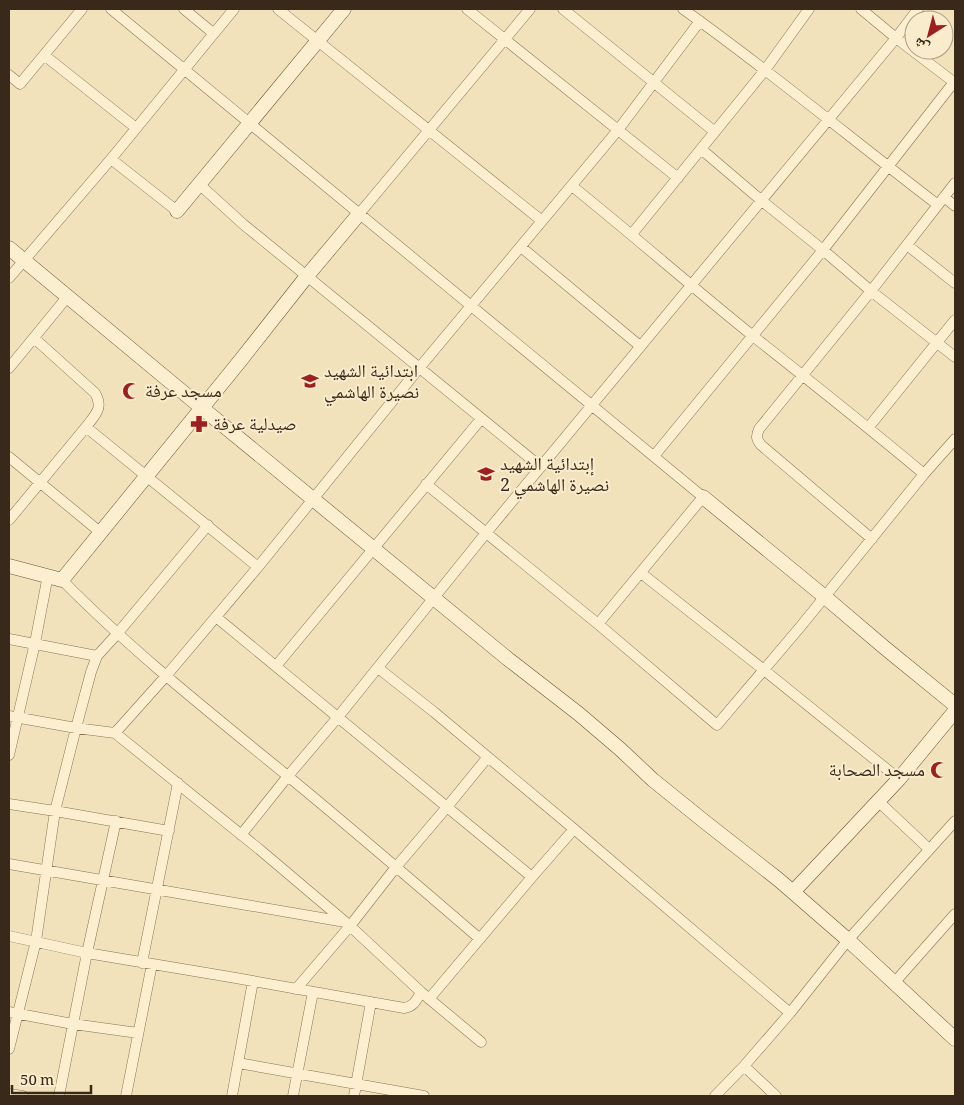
<svg xmlns="http://www.w3.org/2000/svg" width="964" height="1105" font-family="Georgia,'Noto Naskh Arabic',serif">
<rect width="100%" height="100%" fill="#f1e2bc"/>
<g fill="none" stroke-linecap="round" stroke-linejoin="round">
<g stroke="#8a7154" stroke-width="11">
<path id="street" d="M111,9L703,497L598,624
M184,9L213,33
M278,9L542,221
M467,9L678,178
M563,9L715,132
M683,9C770,71 853,140 938,205
M861,9L896,38L955,83
M44,55L136,128
M9,75L20,84L82,9
M701,149L762,201L823,250L871,291L955,357
M111,159L177,211
M199,184L243,224L541,467
M572,186C633,235 692,287 753,336C811,382 868,427 924,474
M944,197L955,206
M359,214L530,9
M632,234L765,70L809,9
M907,245L955,283
M521,247L640,346
M9,278L111,159L234,9
M9,368L68,296
M86,427L258,567
M868,428L955,320
M654,456L823,250L954,82
M9,457L100,532
M426,484L598,624L717,725L801,626L924,474L955,439
M9,520L86,427C95,415 104,408 95,393L34,338
M872,539L761,445C756,439 756,436 759,429L871,291L955,183
M641,573L764,670L899,779
M62,580C131,650 208,711 284,773C350,827 415,883 480,939
M216,617L532,877
M9,639L97,656
M276,666L481,419
M378,668L434,712L574,829L790,1013
M9,716L76,728L115,733L259,849L350,926L421,992L481,1042
M115,733L166,676L258,567L420,367L618,130L700,21
M9,755L35,643L48,575
M878,801L929,849
M9,804L55,811L169,831
M241,835L288,776L338,717L486,533L896,38L918,9
M9,864L345,922
M9,936L87,953L236,978L404,1008C414,1007 417,999 421,992
M142,963L178,783
M894,983L955,914
M296,989L350,926L396,867L447,807L487,758
M429,999L532,877L574,829
M9,1012L73,1024L138,1033
M9,1049L36,941L55,811L76,728L91,672L97,656L117,634L208,525
M238,1063L424,1096
M744,1066L776,1096
M9,1094L23,1096
M59,1096L87,953L116,821
M126,1096L152,964
M232,1096L253,981
M293,1096L313,992
M354,1096L371,1002
M715,1096L744,1066L790,1013L848,940L955,821"/>
</g>
<g stroke="#6c5238" stroke-width="15">
<path id="secondary" d="M177,211L344,9
M9,248L202,408L508,659L579,714L620,749L653,780L705,822L779,880L848,940L955,1039
M703,497L825,597L885,648L955,705
M9,566L62,580L240,361L307,276L359,214
M793,892L899,779L955,711"/>
</g>
<use href="#street" stroke="#fcefd0" stroke-width="10"/>
<use href="#secondary" stroke="#fcefd0" stroke-width="14"/>
</g>
<defs>
<g id="school-bare" transform="scale(1.35)"><path d="M0-5L7-2L0 1L-7-2ZM-4 1L0 2.5L4 1V4Q0 6-4 4Z" fill="#9e1f1f" stroke="#f8eccc" stroke-width="2.5" paint-order="stroke"/></g>
<g id="mosque-bare" transform="scale(1.35)"><path d="M3.5-4.9A6 6 0 1 0 3.5 4.9A5 5 0 1 1 3.5-4.9Z" fill="#9e1f1f" stroke="#f8eccc" stroke-width="2.5" paint-order="stroke"/></g>
<g id="pharmacy-bare" transform="scale(1.35)"><path d="M-2-6h4v4h4v4h-4v4h-4v-4h-4v-4h4Z" fill="#9e1f1f" stroke="#f8eccc" stroke-width="2.5" paint-order="stroke"/></g>
</defs>
<g fill-rule="evenodd">
<use href="#school-bare" x="310" y="381"/>
<use href="#mosque-bare" x="131" y="391"/>
<use href="#pharmacy-bare" x="199" y="424"/>
<use href="#school-bare" x="486" y="474"/>
<use href="#mosque-bare" x="939" y="770"/>
</g>
<g text-anchor="middle" stroke-width="4" stroke-linejoin="round" paint-order="stroke">
<g font-size="18" fill="#38291a" stroke="#f8eccc" text-anchor="start">
<text x="324" y="377">ابتدائية الشهيد<tspan x="324" dy="21">نصيرة الهاشمي</tspan></text>
<text x="145" y="397">مسجد عرفة</text>
<text x="213" y="430">صيدلية عرفة</text>
<text x="500" y="470">إبتدائية الشهيد<tspan x="500" dy="21">نصيرة الهاشمي 2</tspan></text>
<text x="925" y="776" text-anchor="end">مسجد الصحابة</text>
</g>
</g>
<rect width="964" height="1105" fill="none" stroke="#38291a" stroke-width="20"/>
<g transform="translate(929 35) rotate(216)"><circle r="24" fill="#f8eccc" stroke="#ab9e85"/>
<path d="M0-4L9 19L0 12L-9 19Z" fill="#9e1f1f"/>
<text y="-8" font-size="14" font-weight="bold" text-anchor="middle" fill="#38291a">ش</text>
</g>
<path d="M12 1085v8h79v-8" fill="none" stroke="#38291a" stroke-width="2.5"/>
<text x="20" y="1085" font-size="15" fill="#38291a" stroke="#f8eccc" stroke-width="4" paint-order="stroke">50 m</text>
</svg>
